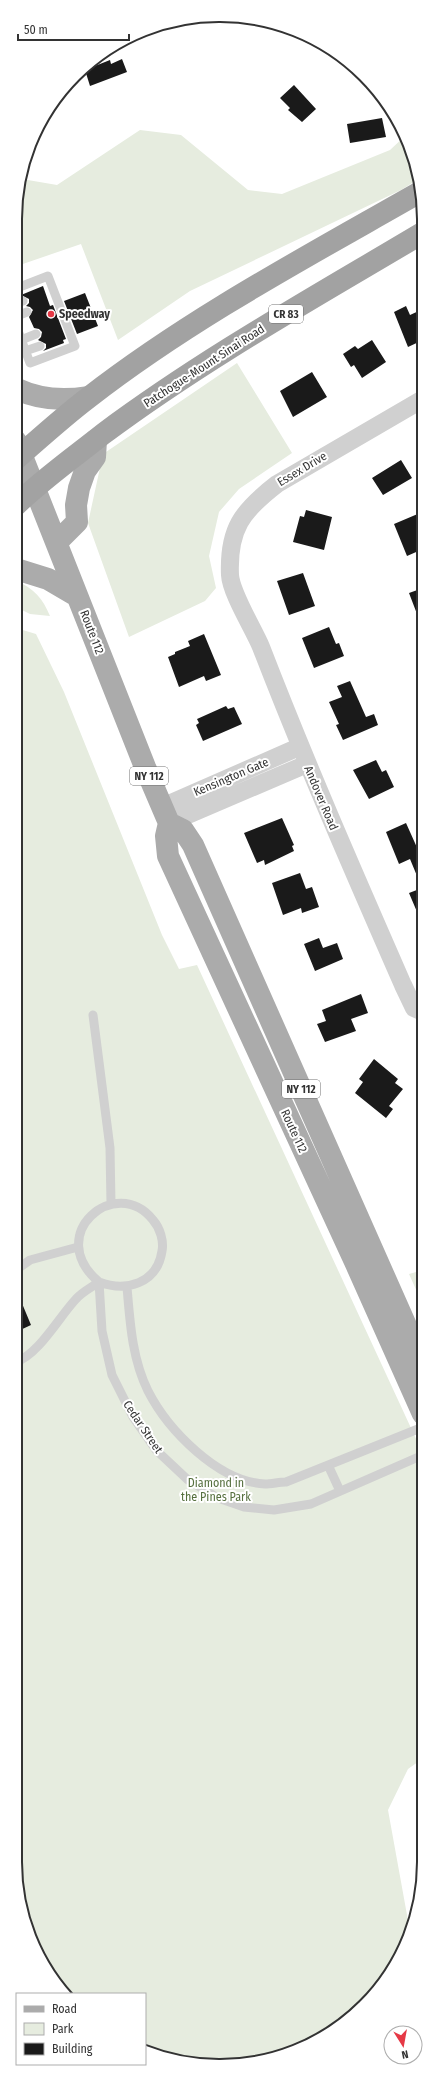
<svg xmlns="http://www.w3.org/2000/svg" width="439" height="2081" font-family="'Fira Sans Condensed',sans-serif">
<rect width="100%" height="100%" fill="#fff"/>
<path fill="#e6ecdf" d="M140,130L181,135L248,190L282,194L390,150L405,136L408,141L417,180L401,190L190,291L118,340L81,244L17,266V193L22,179L57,185Z
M237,363L292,453L239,489L219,512L209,556L216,588L205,601L129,637L88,523L103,454Z
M16,581C34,588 43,599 50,616L30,614L16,607Z
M16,628L36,634L64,692L162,935L179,969L197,965L423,1454L422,1652L420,1659L422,1667V1759L408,1769L388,1810L409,1926L397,1964L354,2015L285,2055L206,2066L145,2049V1994H67L30,1940L15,1861Z
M423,1270V1305L409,1274Z"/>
<path fill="#1a1a1a" d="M122,59L127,72L90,86L85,70L110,60L111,64Z
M294,85L316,109L302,122L288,110L290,108L280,98Z
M382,118L386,137L350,143L347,124Z
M43,286L50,306L53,305L66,339L63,340L64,343L43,351L46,348V344L38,340L41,337L42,332L39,329L34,328L29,317L33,310L30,307L26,306L29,303V299L21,295Z
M85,293L98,326L77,334L64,301Z
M406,306L410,315L423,309V340L408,347L394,312Z
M372,340L386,362L362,378L354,365L351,367L343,354L355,346L358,349Z
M312,372L327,397L293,417L280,391Z
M401,460L412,478L383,495L372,478Z
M306,510L332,517L324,550L293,542L300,516L304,517Z
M420,513L423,520V549L407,556L394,524Z
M303,573L315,606L289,615L277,581Z
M423,588V627H422L409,593Z
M329,627L336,644L339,643L344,656L314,668L302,638Z
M204,634L221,675L206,681L204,676L179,687L168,657L175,654V652L190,646L188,641Z
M350,681L366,717L374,714L378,725L343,740L336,725L339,724L329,702L342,697L337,686Z
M226,706L228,709L234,707L242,724L203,741L196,725L199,723L197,719Z
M376,760L382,772L386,770L394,787L369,799L353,770Z
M282,818L294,845L292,846L294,851L265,865L264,860L257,863L244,833Z
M406,823L419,852H423V926L409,893L422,888L410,859L399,864L386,832Z
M300,873L306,889L312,887L319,907L302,913L301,908L283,915L272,883Z
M319,938L323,948L337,943L343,959L315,971L304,944Z
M361,994L368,1013L351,1019L356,1031L325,1042L317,1024L326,1021L322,1010Z
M374,1059L398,1079L395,1083L403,1089L389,1106L393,1109L386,1118L355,1093L363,1082L359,1079Z
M16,1289L31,1325L16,1332Z"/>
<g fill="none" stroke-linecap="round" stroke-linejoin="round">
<path stroke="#d0d0d0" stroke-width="9" d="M17,303L23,301
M17,316L27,312
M17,328L24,347
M21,340L36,334
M17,350L24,347L30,363L75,346L48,276L17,288
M25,351L40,346
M93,1015L110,1148L111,1204
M16,1270L30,1260L78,1247
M99,1282C126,1292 157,1284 162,1251C164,1241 160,1228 153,1220C116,1173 43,1235 99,1282L102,1331L112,1375L133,1417L156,1450L188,1480L218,1498L244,1507L274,1510L311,1504L423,1455
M127,1287C130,1322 132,1359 148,1391C168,1430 218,1482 265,1484C272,1484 279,1482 286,1482L423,1427
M16,1362C39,1354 59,1317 76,1299C82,1292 92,1287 99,1282
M328,1465L340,1491"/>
<path stroke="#d0d0d0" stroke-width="18" d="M162,807L299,747
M169,823L307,764
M423,1012L414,1008L403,985C354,873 305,761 261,647C253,628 231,593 230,575C228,529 242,511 277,484L423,399"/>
<path stroke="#ababab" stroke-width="22" d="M17,389C40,400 63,401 88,397
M16,441L145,767L169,823L166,836L168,856L356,1264L423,1414
M57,542L77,522L76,505L79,488L85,471L95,457L96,440
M16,569L48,579L77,596
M169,823L183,830L193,845L423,1364"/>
<path stroke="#a2a2a2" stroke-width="22" d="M16,459C40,438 63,417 88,398C191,318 308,256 420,192
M16,505C43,479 74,457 103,434C205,358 315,297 424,232"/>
</g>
<circle fill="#e63946" stroke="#fff" stroke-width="1.5" cx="51" cy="314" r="4"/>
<g text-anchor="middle" stroke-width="4" stroke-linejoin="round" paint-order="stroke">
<g fill="#fff" stroke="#707070" stroke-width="1">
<rect x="269" y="305" width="34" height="18" rx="3"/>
<rect x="130" y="767" width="38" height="18" rx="3"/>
<rect x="282" y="1080" width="38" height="18" rx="3"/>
</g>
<g font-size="11" font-weight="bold" fill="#333">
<text x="286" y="318">CR 83</text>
<text x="149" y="780">NY 112</text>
<text x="301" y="1093">NY 112</text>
</g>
<g font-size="12" font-weight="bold" fill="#333" stroke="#fff" text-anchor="start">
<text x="59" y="318">Speedway</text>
</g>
<g font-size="12" fill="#333" stroke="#fff">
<text transform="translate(204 366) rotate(-33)" y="4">Patchogue-Mount Sinai Road</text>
<text transform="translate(302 469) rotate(-31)" y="4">Essex Drive</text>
<text transform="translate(92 632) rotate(69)" y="4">Route 112</text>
<text transform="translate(231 777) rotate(-23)" y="4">Kensington Gate</text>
<text transform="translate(321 798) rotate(67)" y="4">Andover Road</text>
<text transform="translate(294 1131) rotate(65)" y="4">Route 112</text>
<text transform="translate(143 1427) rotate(56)" y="4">Cedar Street</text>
</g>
<g font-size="12" fill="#56703f" stroke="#fff">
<text x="216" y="1487">Diamond in<tspan x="216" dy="14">the Pines Park</tspan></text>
</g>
</g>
<path d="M0 0H439V2081H0ZM219 22H220A197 197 0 0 1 417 219V1862A197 197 0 0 1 220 2059H219A197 197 0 0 1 22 1862V219A197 197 0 0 1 219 22Z" fill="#fff" fill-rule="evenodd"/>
<path fill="none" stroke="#333" stroke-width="2" d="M219 22H220A197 197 0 0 1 417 219V1862A197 197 0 0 1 220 2059H219A197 197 0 0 1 22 1862V219A197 197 0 0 1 219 22Z"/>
<rect x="16" y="1993" width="130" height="72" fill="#ffffff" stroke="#adadad"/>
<rect x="24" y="2006" width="20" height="6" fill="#ababab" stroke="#adadad"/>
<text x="52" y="2013" font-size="12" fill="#333333">Road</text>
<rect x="24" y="2023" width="20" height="12" fill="#e6ecdf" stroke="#adadad"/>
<text x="52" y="2033" font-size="12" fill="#333333">Park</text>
<rect x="24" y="2043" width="20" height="12" fill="#1a1a1a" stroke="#adadad"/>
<text x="52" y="2053" font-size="12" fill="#333333">Building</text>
<g transform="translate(403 2045) rotate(169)"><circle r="19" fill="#ffffff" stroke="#adadad"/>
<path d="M0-3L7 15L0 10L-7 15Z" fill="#e63946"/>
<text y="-6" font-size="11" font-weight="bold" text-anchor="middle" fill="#333333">N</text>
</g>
<path d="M18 34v6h111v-6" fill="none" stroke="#333333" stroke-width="2"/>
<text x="24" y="34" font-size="12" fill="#333333" stroke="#ffffff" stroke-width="3" paint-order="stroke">50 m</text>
</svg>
